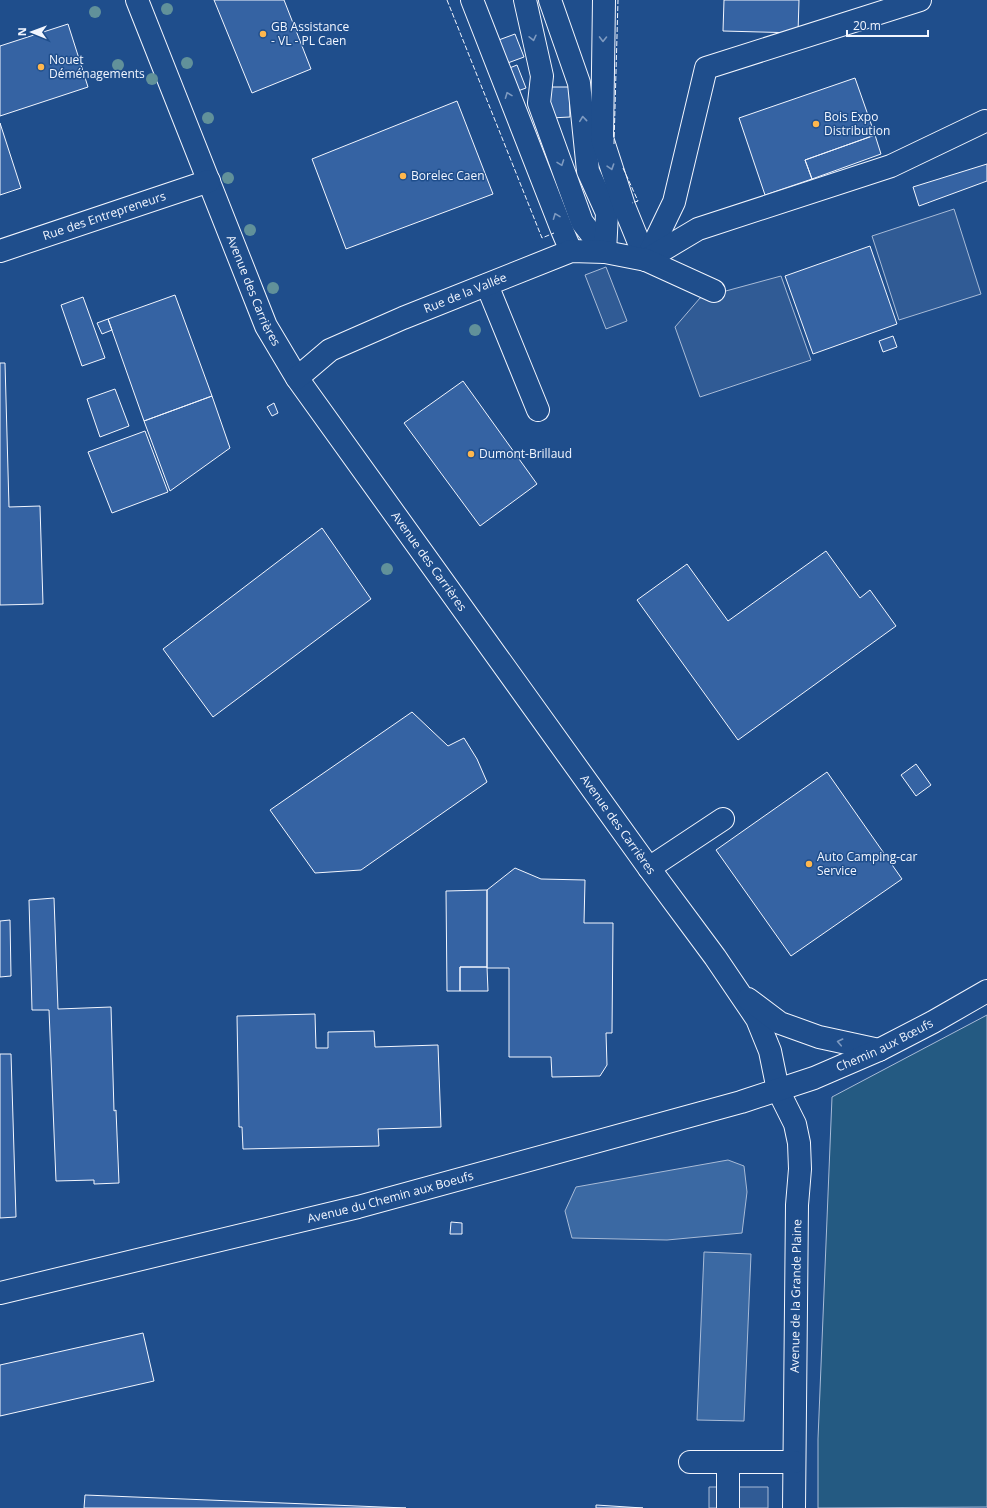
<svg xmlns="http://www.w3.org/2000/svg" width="987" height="1508" font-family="'Open Sans',sans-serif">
<rect width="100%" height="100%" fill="#1f4e8c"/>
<path fill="#245a82" stroke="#a8bbd7" d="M987,1015V1507L818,1508V1439L832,1097Z"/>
<path fill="#305b95" stroke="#a8bbd7" d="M954,209L981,294L899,320L872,236Z
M606,267L627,321L606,329L585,275Z
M781,276L811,360L700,397L675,327L700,298Z
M709,1487H768V1508H709Z"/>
<path fill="#3b69a3" stroke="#a8bbd7" d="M728,1160L744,1166L747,1192L742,1233L667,1240L572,1238L565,1211L576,1187Z
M704,1252L751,1254L744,1421L697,1420Z"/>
<path fill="#3563a3" stroke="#f2f6ff" d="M214,0H284L311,69L252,93Z
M724,0H799L798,33L723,31Z
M68,24L88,87L0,116V46Z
M515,34L524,57L505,64L496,41Z
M517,65L526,88L515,92L507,69Z
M855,78L875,135L805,160L812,179L765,195L739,118Z
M550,87H569L570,117L550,118Z
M457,101L493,194L346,249L312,159Z
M0,123L21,188L0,195Z
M875,135L881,154L812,179L805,160Z
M987,164V181L919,206L913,187Z
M870,246L897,324L813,354L785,276Z
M175,295L212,396L144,421L108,319Z
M83,297L105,358L82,366L61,305Z
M108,319L112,330L102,334L97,323Z
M893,336L897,347L883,352L879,341Z
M0,363H5L9,507L40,506L43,604L0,605Z
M463,381L537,484L480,526L404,423Z
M115,389L129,426L100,437L87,399Z
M212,396L230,448L170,491L144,421Z
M274,403L278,413L272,416L267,407Z
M145,431L168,492L112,513L88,452Z
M322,528L371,599L213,717L163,649Z
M826,551L860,598L870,590L896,626L738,740L637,600L687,564L728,621Z
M412,712L448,746L464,738L477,759L487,782L361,870L315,873L270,810Z
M916,764L931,785L916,796L901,775Z
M827,772L902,879L791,956L716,850Z
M515,868L541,879L585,880L584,923H613L612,1033H606L607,1065L600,1076L552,1077L551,1057H509V968H487V890Z
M487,890V967H460V991H447L446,891Z
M54,898L58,1009L111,1007L114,1111L116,1110L119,1183L94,1184V1180L56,1181L49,1010H32L29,900Z
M10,920L11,976L0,977V921Z
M460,967H487L488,991H460Z
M315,1014L316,1048H328V1032L374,1031L375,1047L438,1045L441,1127L378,1129L379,1146L243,1149L242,1127H239L237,1016Z
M0,1054H11L16,1217L0,1218Z
M451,1222L462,1223V1234H450Z
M143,1333L154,1381L0,1416V1365Z
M85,1495L406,1508H84Z
M596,1505L643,1508H596Z"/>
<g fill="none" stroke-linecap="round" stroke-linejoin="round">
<g stroke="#f2f6ff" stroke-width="24">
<g id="minor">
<path id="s1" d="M137,0L266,326L297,378L649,868L715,957L757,1019L770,1051L778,1090L795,1124L799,1143L800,1169L797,1205L794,1508"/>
<path d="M472,0L562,230L571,251"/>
<path d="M525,0L542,76L539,103L582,222L605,252"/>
<path d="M550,0L579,83L588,171L607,213L605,252"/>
<path d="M604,0L602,138L624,206L646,260"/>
<path id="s2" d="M0,251L209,181"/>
<path d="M646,260L674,202L706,68L920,0"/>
<path d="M646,260L698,229L891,166L985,121"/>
<path d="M487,285L538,410"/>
<path id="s3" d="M297,378L330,350L403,318L571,251L605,252L646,260L714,291"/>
<path d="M649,868L723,819"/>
<path d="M748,999L780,1023L819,1037L879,1050"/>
<path id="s4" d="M0,1293L358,1207L741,1102L814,1078L879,1050L933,1022L987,991"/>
<path d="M690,1462H794"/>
<path d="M728,1508V1462"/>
</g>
</g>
<use href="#minor" stroke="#1f4e8c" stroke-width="22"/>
<path stroke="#f2f6ff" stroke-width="1" stroke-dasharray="5 2" stroke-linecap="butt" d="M447,0L542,238L554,233
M614,144L618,0
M623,168L638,201L632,203"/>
</g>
<g fill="#61919a">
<circle cx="167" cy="9" r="6"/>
<circle cx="95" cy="12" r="6"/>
<circle cx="187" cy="63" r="6"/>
<circle cx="118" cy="65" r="6"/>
<circle cx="152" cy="79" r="6"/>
<circle cx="208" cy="118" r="6"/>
<circle cx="228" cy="178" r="6"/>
<circle cx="250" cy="230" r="6"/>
<circle cx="273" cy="288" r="6"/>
<circle cx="475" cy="330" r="6"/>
<circle cx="387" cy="569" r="6"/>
</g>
<defs><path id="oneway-chevron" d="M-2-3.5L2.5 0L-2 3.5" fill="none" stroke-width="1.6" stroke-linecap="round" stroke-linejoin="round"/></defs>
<g stroke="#7e9ac0">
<use href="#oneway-chevron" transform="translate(533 38) rotate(77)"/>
<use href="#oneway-chevron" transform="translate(603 39) rotate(91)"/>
<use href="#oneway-chevron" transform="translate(508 95) rotate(-111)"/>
<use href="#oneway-chevron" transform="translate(583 119) rotate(-96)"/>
<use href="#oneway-chevron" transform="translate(561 163) rotate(70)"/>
<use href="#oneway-chevron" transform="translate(611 167) rotate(72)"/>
<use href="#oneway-chevron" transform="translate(556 216) rotate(-111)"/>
<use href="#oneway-chevron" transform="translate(840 1042) rotate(-168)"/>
</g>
<g fill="#ffb74d" stroke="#1f4e8c" stroke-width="1.5">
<circle cx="263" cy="34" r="4"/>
<circle cx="41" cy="67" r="4"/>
<circle cx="816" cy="124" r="4"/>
<circle cx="403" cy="176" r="4"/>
<circle cx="471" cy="454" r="4"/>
<circle cx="809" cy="864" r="4"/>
</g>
<g text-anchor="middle" stroke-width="3" stroke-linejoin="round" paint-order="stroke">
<g font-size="12" fill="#f2f6ff" stroke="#1f4e8c" text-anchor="start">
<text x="271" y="31">GB Assistance<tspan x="271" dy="14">- VL - PL Caen</tspan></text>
<text x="49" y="64">Nouet<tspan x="49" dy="14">Déménagements</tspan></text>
<text x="824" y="121">Bois Expo<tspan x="824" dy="14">Distribution</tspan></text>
<text x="411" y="180">Borelec Caen</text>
<text x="479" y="458">Dumont-Brillaud</text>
<text x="817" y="861">Auto Camping-car<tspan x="817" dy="14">Service</tspan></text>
</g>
<g font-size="12" fill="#f2f6ff" stroke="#1f4e8c">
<text dy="4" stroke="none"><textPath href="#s2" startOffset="110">Rue des Entrepreneurs</textPath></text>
<text dy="4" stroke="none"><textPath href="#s1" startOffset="313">Avenue des Carrières</textPath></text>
<text dy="4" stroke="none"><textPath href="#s3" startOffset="190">Rue de la Vallée</textPath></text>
<text dy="4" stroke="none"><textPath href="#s1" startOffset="637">Avenue des Carrières</textPath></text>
<text dy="4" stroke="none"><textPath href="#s1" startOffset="961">Avenue des Carrières</textPath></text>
<text dy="4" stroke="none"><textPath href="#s4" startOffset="920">Chemin aux Bœufs</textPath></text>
<text dy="4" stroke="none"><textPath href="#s4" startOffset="402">Avenue du Chemin aux Boeufs</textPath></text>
<text transform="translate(796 1296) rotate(-89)" y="4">Avenue de la Grande Plaine</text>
</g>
</g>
<g transform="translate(32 32) rotate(271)" stroke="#1f4e8c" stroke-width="3" paint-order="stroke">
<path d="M0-3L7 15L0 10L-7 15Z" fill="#f2f6ff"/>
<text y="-6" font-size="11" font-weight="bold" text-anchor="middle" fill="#f2f6ff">N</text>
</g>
<path d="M847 30v6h81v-6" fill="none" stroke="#f2f6ff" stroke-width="2"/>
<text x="853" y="30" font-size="12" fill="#f2f6ff" stroke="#1f4e8c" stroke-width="3" paint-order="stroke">20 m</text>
</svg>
